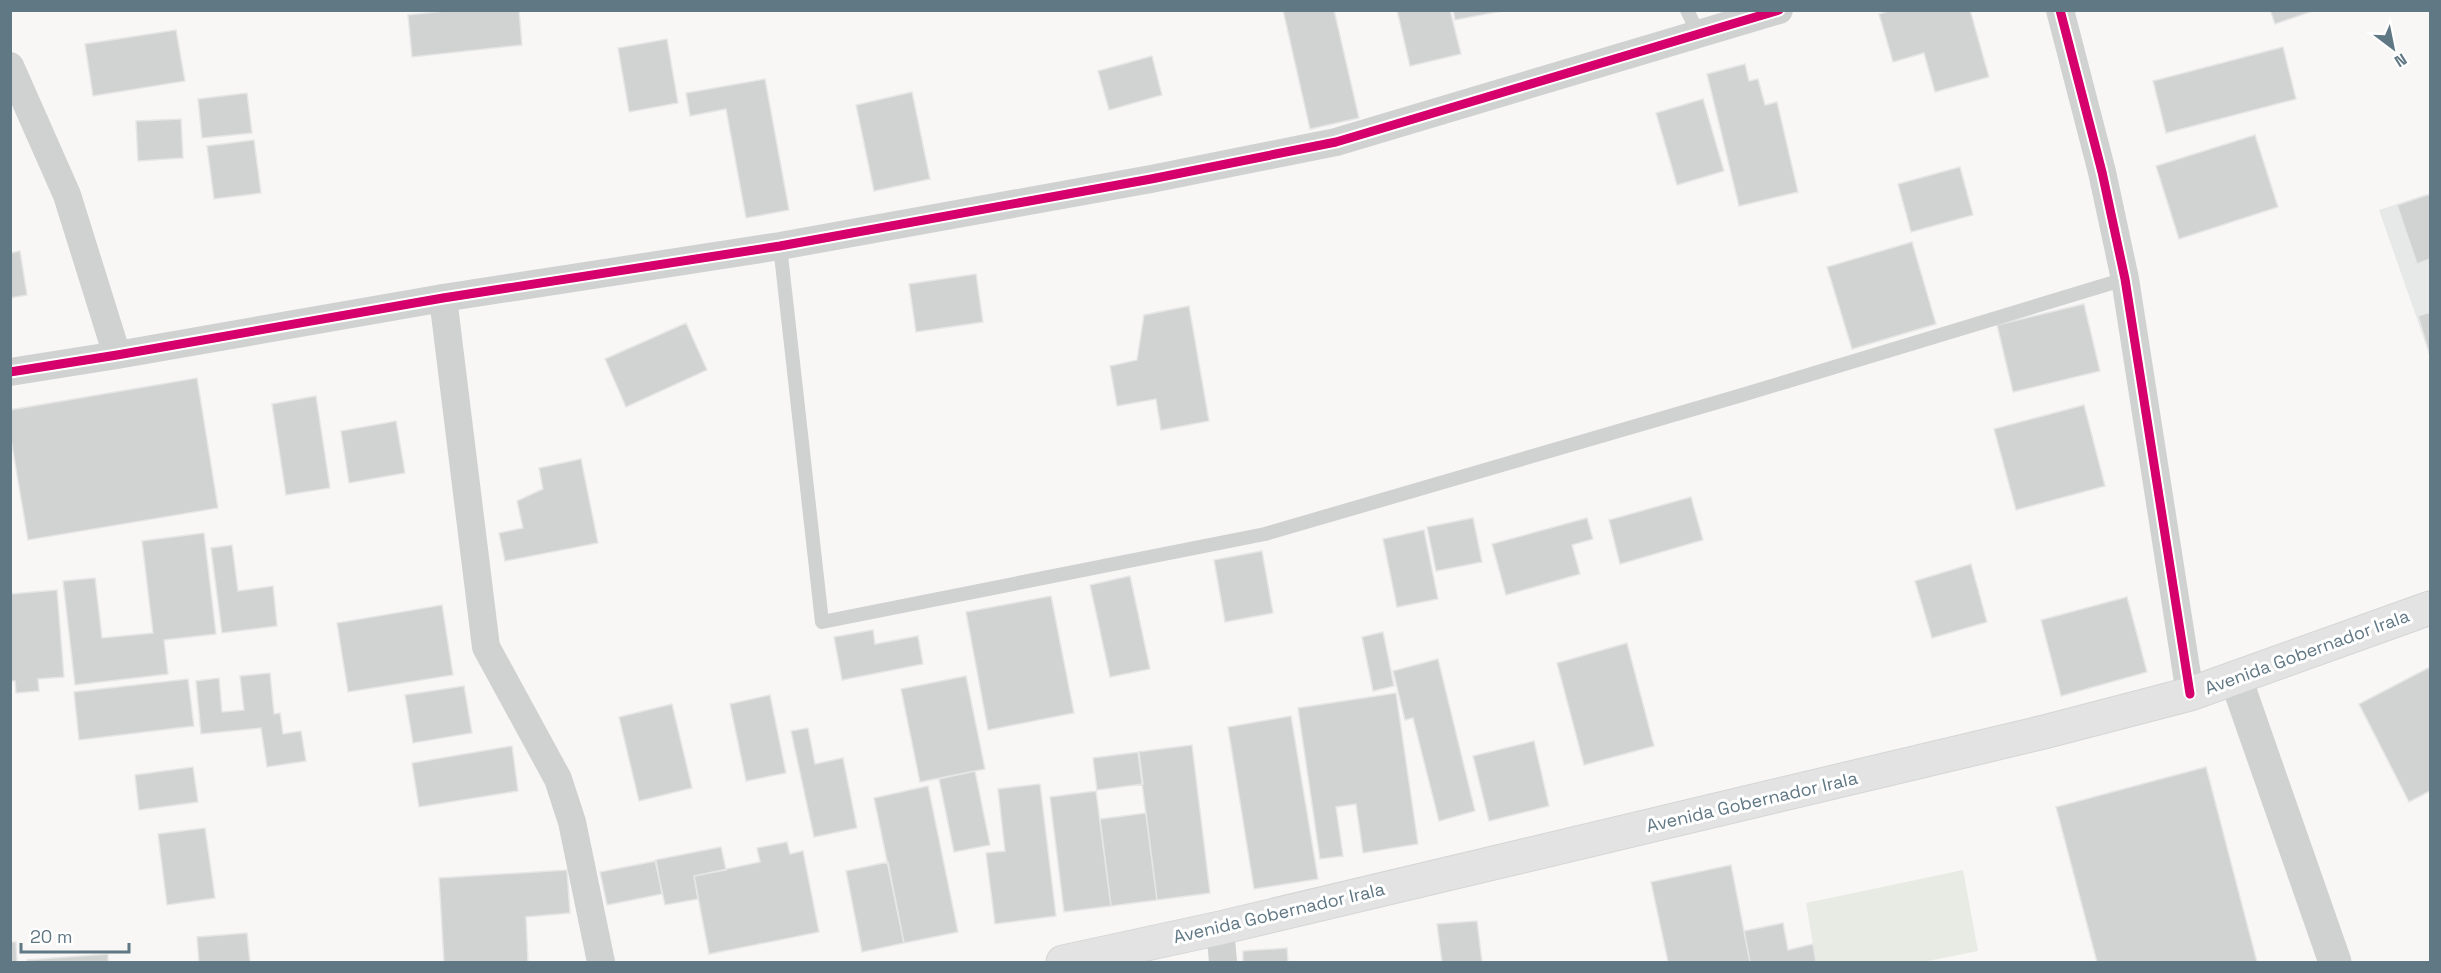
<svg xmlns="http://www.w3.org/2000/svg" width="2441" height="973" font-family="'Space Grotesk',sans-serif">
<rect width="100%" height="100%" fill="#f8f7f6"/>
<path fill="#e7e9e9" d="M2430,193V356L2379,210Z"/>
<path fill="#e8ebe4" d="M1963,870L1978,951L1923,962H1816L1806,903Z"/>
<path fill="#d1d3d3" stroke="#e7e6e6" stroke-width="1.5" d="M453,10H519L522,45L412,57L408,15Z
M1283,10H1334L1359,118L1310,129Z
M1397,10H1450L1461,54L1410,66Z
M1453,10H1508L1455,20Z
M1892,10H1970L1989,77L1935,92L1924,53L1893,62L1879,14Z
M2270,10H2313V11L2275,24Z
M176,30L185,81L93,96L85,44Z
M667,39L678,103L629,112L618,48Z
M2283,47L2296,99L2166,133L2153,81Z
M1152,56L1162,95L1109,110L1098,71Z
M1745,64L1749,81L1758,79L1765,105L1777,102L1798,192L1739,206L1707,74Z
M765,79L789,210L746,218L726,109L690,116L686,93Z
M912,92L930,179L874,191L856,105Z
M247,93L252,133L202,138L198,99Z
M1703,99L1724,171L1677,185L1656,113Z
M181,119L183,158L138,161L136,121Z
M2255,135L2278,207L2179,239L2156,166Z
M254,140L261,193L214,199L207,146Z
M1960,167L1973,215L1911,232L1898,184Z
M2430,194V259L2417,264L2397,205Z
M1912,242L1936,324L1852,349L1827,267Z
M20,251L27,295L10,298V253Z
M976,274L983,322L916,332L909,284Z
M2084,304L2100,371L2013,392L1997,325Z
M1189,306L1209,421L1161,430L1156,399L1117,406L1110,366L1137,360L1144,315Z
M2430,312V356L2418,316Z
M686,323L707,370L626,407L605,359Z
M197,378L218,508L28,540L10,433V410Z
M316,396L330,488L286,495L272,404Z
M2084,405L2105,486L2016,510L1994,429Z
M396,421L405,473L349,483L341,431Z
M581,459L598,543L505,561L499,533L523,528L517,501L543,489L539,468Z
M1691,497L1703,540L1620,564L1609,520Z
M1473,518L1482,562L1436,571L1427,527Z
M1587,518L1593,539L1572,545L1580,574L1506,595L1492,544Z
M1424,530L1438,599L1397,607L1383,539Z
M204,533L216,634L164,640L168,674L75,685L63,581L95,578L102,638L153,633L142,541Z
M232,545L238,591L273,586L277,626L222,633L211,548Z
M1262,551L1273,613L1225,622L1214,560Z
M1971,564L1987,622L1932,638L1915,581Z
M1130,576L1150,669L1110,677L1090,585Z
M57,590L64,677L38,679L39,691L16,693L15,681H10V594Z
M1051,596L1074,713L988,730L966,612Z
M2127,597L2147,672L2061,696L2041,620Z
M442,605L453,675L348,692L337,623Z
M873,630L875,644L918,636L923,664L842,680L834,637Z
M1383,632L1394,686L1373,691L1362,637Z
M1627,643L1654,746L1584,765L1557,663Z
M1438,659L1475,811L1439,821L1413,718L1405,720L1393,671Z
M2430,667V791L2409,802L2359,704Z
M270,673L274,714L280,713L283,734L301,731L306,761L267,767L261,728L201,734L196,681L219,678L222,712L244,710L240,676Z
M966,676L985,769L920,782L901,689Z
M188,679L194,726L79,740L74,692Z
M464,686L472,733L413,743L405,695Z
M1396,693L1418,844L1363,853L1356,804L1336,807L1343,856L1320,859L1298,708Z
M770,695L786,773L746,781L730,704Z
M672,704L692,788L639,801L619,717Z
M1291,716L1318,879L1254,889L1228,727Z
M808,728L815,764L843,758L857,828L814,837L791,731Z
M1534,741L1549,806L1489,821L1473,756Z
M1192,745L1210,893L1157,900L1138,752Z
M512,746L518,791L419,807L412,763Z
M1139,752L1143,784L1097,790L1093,758Z
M193,767L198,802L139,810L135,775Z
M2206,767L2257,962H2097L2056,807Z
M975,771L990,845L954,852L939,779Z
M1040,784L1056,916L995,924L986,853L1005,851L998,789Z
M928,786L958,932L904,943L874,798Z
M1096,791L1111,906L1064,912L1050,797Z
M1146,813L1157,900L1111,906L1100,819Z
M205,828L215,898L167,905L158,834Z
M787,842L790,854L803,851L819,932L709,954L694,876L760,862L757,848Z
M721,847L726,870L694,876L698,899L665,905L655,860Z
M656,861L662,894L607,905L600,872Z
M888,862L904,943L862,952L846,871Z
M1731,865L1750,962H1668L1651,882Z
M567,870L570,913L526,917L528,962H444L439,878Z
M1477,921L1482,962H1442L1437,924Z
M1783,923L1788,950L1813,944L1816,962H1750L1744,931Z
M247,933L250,962H199L197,937Z
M10,942H16L17,962H10Z
M1287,948L1288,962H1243V951Z
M108,954V962H27V960Z"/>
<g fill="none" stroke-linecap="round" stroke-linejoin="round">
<g stroke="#d4d5d5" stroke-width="35">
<path id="primary" d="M1063,962L1220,928L2044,732L2190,694L2430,608"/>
</g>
<path stroke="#d0d1d1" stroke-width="14" d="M1687,10L1699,35
M780,246L822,622L1265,534L1742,395L2125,279"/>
<path stroke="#d0d1d1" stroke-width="28" d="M2060,10L2102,172L2125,279L2190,694
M10,66L67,195L117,355
M443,298L486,647L558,779L572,822L601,962
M10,372L117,355L443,298L780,246L1151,179L1336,142L1779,10
M1220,928L1223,962"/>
<path stroke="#d0d1d1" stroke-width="33" d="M2236,679L2335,962"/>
<use href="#primary" stroke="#e3e3e3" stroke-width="33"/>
<g stroke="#fff" stroke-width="13">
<path id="cycleway" d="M2060,10L2102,172L2125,279L2190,694
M10,372L117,355L443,298L780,246L1151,179L1336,142L1779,10"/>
</g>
<use href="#cycleway" stroke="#d6006c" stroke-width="9"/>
</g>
<g text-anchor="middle" stroke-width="6" stroke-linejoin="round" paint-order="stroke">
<g font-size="18" fill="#607784" stroke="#fff">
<text transform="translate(2307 652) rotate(-20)" y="6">Avenida Gobernador Irala</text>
<text transform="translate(1752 802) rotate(-13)" y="6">Avenida Gobernador Irala</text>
<text transform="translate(1279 913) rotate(-13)" y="6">Avenida Gobernador Irala</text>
</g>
</g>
<rect width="2441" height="973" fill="none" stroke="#607784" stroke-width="24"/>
<g transform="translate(2393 48) rotate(148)" stroke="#ffffff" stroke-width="4.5" paint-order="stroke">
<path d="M0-4.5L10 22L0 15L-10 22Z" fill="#607784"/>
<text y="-9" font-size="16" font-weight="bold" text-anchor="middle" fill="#607784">N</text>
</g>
<path d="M21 943v9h108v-9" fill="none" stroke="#607784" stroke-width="3"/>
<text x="30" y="943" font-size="18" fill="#607784" stroke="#ffffff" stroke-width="4.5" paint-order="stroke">20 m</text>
</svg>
